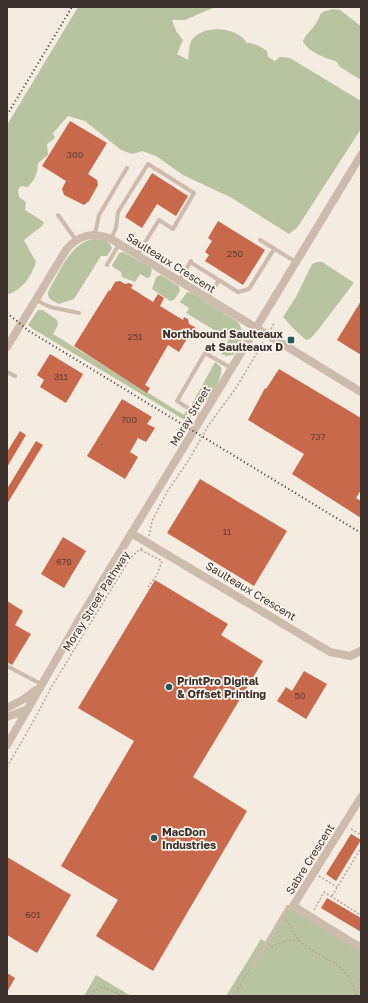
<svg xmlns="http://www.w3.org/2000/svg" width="368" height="1003" font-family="'Golos Text',sans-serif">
<rect width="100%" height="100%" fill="#f4ebe1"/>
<path fill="#b8c4a0" d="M78,7H215L185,20H172L176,31L183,40L177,54L188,60C189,54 189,46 191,41C202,24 237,26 247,43C255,43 260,46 267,51L268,57L275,61L280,57L290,58L361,101V129L297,228L289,234L232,198L183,175L156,156L142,151L132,154L121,150L85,121L68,116L53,133L55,138L47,144L48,155L38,163C38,172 35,180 28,187L21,186L18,190L19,197L26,202L25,210L44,222L42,226L24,240L36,262C31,277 23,288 10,294L7,293V125Z
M333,9L340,10L361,26V80L340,67L336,61C326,59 307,51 303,41C306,34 311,31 315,25C323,15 315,13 333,9Z
M93,239C101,240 109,240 112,248L107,256H101L74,299L59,304C53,301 47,299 48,292C59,273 70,243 93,239Z
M123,252L150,267L152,270L150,277L147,278L140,274L135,282L122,277L121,272L113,267L112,265L119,253Z
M317,262H322L353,282V284L318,330L310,339L306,340L293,328L283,317L296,297L312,264Z
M161,275L179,286L180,291L174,300L170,301L152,289L156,277Z
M187,292L192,293L238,322C246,333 242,346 233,355L227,356L221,354L229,339L186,313L189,308L180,302Z
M38,310H43L57,320L58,325L53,334L184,415L186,411L191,415V424L33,329L28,325Z
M215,362L221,367C224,375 211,398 204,403C200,406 196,405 192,404Z
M288,907L361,948V996H226L261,939L267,943Z
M96,975L131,996H84Z"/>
<path fill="#c8694b" d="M70,121L107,143L88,174L97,180L98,185L89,201L84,205L64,195L62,189L66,181L42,166Z
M152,173L188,196L176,216L157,204L142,228L125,217Z
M218,221L265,250L243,285L205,261L209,255L205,252L212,241L208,238Z
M120,281L125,284L129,283L133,285L131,288L153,302L158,294L164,298L160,306L183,320L184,317L188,319L189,324L195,327L196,331L193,336L188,337L179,352L168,345L145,385L150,388L147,393L74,346L109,290L110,291L115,282Z
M361,301V355L337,340Z
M50,354L83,374L66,403L40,387L44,380L37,375Z
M279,369L361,418V490L356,498L361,501V518L292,474L304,454L248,420L265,388L266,389Z
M122,399L152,417L147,424L155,428L146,442L138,438L130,452L138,457L125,479L87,456Z
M20,431L26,435L7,467V452Z
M36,441L43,445L7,504V489Z
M200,479L287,531L254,586L167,533Z
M63,537L86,551L64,588L41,574Z
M155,580L228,624L221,635L263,661L193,777L247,811L153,971L96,936L118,900L61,866L134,741L78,708Z
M7,601L23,611L15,625L31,634L12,665L7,662Z
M304,671L327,684L306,719L277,701L286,687L292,691Z
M351,834L361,840L336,881L326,874Z
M7,857L71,895L37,953L7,935Z
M327,898L361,918V932L321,908Z
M7,973L15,978L7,992Z"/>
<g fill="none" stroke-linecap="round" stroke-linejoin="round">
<path stroke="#b9a596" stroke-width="1.5" stroke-dasharray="2 2" stroke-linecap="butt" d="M271,329L274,323
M149,536L152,521L167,492L190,458L208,426L236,388L264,341
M141,550L162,561L157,575L148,587
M7,767L33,722L52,686L126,565L133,555L142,548
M351,829L361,835
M319,876L337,887
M332,896L361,848
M314,910L324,892L361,915
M286,920C291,926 293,935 299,940C325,964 345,957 357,996
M271,947L288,940L299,941
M92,996L95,990L103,987L123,996
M234,996L249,970"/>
<path stroke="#cdbbac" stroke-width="4" d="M58,215L76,240
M95,234L99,215L127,168
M111,239L116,228L118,212L148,164L194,193L173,229L159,220L137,255
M260,240L296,262
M190,262L238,292L249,289L274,249
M107,265L119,244
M179,281L191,261
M208,298L219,280
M36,300L50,307L79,313
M7,372L15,376
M202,417L177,401L205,353L231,368
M7,666L41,684
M253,966L288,907L293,906"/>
<path stroke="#cdbbac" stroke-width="8" d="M7,347L66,250C79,234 93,232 111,239L361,392
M131,533L330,652L350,656L361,651
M7,708L24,699L36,690
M7,717L28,709
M7,745L80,618L361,155
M361,797L293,906L361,948"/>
<path stroke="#3b302b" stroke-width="2" stroke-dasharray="1 3" stroke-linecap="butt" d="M7,115L72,7
M7,313L29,331L361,533"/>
</g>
<g fill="#1f5a5e" stroke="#fbf5ee" stroke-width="1.5">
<rect x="287" y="336" width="8" height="8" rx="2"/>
<circle cx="169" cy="687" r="4"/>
<circle cx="154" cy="838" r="4"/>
</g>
<g text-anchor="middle" stroke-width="3.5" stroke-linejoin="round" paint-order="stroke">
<g font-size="9" fill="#5e3e33">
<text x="75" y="158">300</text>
<text x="235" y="257">250</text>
<text x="135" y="340">251</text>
<text x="61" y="380">311</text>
<text x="129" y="423">700</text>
<text x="318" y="440">737</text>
<text x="227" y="535">11</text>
<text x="64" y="565">678</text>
<text x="300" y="699">50</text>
<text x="33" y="918">601</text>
</g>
<g font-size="11" fill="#3b302b" stroke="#fbf5ee">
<text transform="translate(171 263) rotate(32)" y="4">Saulteaux Crescent</text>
<text transform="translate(190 416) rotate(-59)" y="4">Moray Street</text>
<text transform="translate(251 591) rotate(31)" y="4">Saulteaux Crescent</text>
<text transform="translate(96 601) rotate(-58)" y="4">Moray Street Pathway</text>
<text transform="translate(310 859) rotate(-58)" y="4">Sabre Crescent</text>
</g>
<g font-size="11" font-weight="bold" fill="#3b302b" stroke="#fbf5ee" text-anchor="start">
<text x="283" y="338" text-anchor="end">Northbound Saulteaux<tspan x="283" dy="13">at Saulteaux D</tspan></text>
<text x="177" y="685">PrintPro Digital<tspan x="177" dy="13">&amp; Offset Printing</tspan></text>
<text x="162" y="836">MacDon<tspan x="162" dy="13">Industries</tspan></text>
</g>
</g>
<rect width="368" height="1003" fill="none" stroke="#3b302b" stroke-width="16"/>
</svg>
